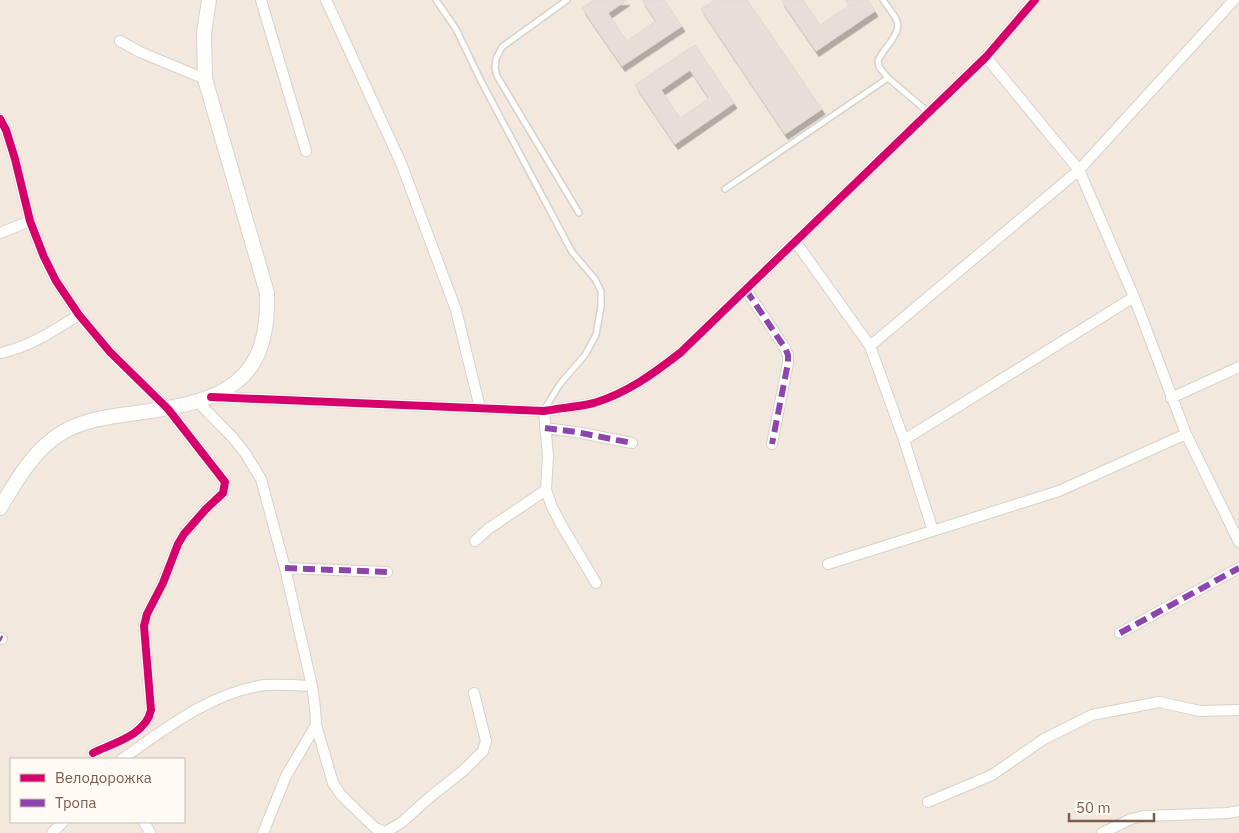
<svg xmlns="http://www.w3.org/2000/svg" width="1239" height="833" font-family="'IBM Plex Sans',sans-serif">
<defs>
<filter id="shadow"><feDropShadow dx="3" dy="5.5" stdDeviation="0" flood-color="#0004"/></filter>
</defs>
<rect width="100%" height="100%" fill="#f9f5f0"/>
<path fill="#f2e8de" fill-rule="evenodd" d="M0,0H1239V833H0ZM11,759H184V822H11Z"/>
<path fill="#e6ded7" stroke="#e2d8d2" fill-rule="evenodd" filter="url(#shadow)" d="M594,0H627L608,13L627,41L656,21L642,0H664L682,26L622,66L582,8Z
M715,0H747L822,109L785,134L701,9Z
M781,0H803L820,25L849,6L845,0H868L875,11L816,51Z
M695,45L734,103L675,144L635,85ZM690,70L709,98L680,118L661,90Z"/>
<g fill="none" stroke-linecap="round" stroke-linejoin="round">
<g stroke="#d7d1cb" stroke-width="8">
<path id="lane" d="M436,0L456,29L481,81L572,252L595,279L601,291V306L596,335L585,355L560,384L544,410
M567,0L502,47L496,59L495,68L497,76L579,213
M883,0C899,23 905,24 886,48C883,52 880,56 878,61L879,67L888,78
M725,189L888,78L928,112"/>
</g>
<g stroke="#d7d1cb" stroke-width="12">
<path id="street" d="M261,0L306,151
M326,0L401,163L456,310L480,408
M120,41L140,52L205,79
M986,57L1079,170L1134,297L1186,434L1239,542
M0,119L6,130L15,159L30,221L44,257L56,281L79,315L110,352L168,409L225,482L223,493L205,510L184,534L178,544L163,583L147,614L144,626L151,710C146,735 113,743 93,753
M0,233L30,221
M795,241L870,346L904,440L933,531
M746,290L785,348L788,355V363L772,444
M870,346L1079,170L1234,0
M0,353C30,347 53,331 79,315
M212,397L544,411C560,408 578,407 594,403C627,393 653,374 680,353L986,57L1035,0
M1171,398L1239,367
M197,401L234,439L245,453L261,479L285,568L312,686L315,708L316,725L333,783L341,795L375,828L385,832L401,823L430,797L464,770L483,751L486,741L474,693
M544,411L548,457L546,490L552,507L562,526L596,583
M545,428L576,432L632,443
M904,440L1134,297
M475,541L488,529L546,490
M828,564L1059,491L1186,434
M285,568L387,572
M1120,633L1239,568
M0,638L2,639
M122,759C165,729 212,692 265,685C281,684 296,685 312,686
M928,802L992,775L1044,739L1092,715L1159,702L1200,711L1239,710
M144,822L150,832
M52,833L63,822
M263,833L286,776L316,725
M1102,833L1131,819L1144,816L1228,813L1239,811"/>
</g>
<g stroke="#d9d2cb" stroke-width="16">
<path id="secondary" d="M0,508C16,481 34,449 63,432C87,418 116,416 143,412C223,401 270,383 267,293L205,79L204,33L209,0"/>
</g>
<use href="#lane" stroke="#fefefd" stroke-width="5"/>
<use href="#street" stroke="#fefefd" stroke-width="10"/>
<use href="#secondary" stroke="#fefefd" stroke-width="14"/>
<path stroke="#8e44ad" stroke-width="6" stroke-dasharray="12 6" stroke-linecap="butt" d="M746,290L785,348L788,355V363L772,444
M545,428L576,432L632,443
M285,568L387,572
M1120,633L1239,568
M0,638L2,639"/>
<g stroke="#fffaf3" stroke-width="11">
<path id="cycleway" d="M0,119L6,130L15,159L30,221L44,257L56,281L79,315L110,352L168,409L225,482L223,493L205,510L184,534L178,544L163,583L147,614L144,626L151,710C146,735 113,743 93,753
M211,397L544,411C560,408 578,407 594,403C627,393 653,374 680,353L986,57L1035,0"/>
</g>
<use href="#cycleway" stroke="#d6006c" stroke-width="8"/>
</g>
<rect x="10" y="758" width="175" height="65" fill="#fffaf3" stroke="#cabbb1"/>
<rect x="20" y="774" width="25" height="8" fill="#d6006c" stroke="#cabbb1"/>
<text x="55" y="783" font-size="15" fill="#7a5c4d">Велодорожка</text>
<rect x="20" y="799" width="25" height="8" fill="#8e44ad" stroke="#cabbb1"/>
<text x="55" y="808" font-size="15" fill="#7a5c4d">Тропа</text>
<path d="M1069 813v8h85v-8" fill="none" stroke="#7a5c4d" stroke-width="2.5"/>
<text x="1076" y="813" font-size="15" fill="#7a5c4d" stroke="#fffaf3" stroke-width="4" paint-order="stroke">50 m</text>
</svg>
